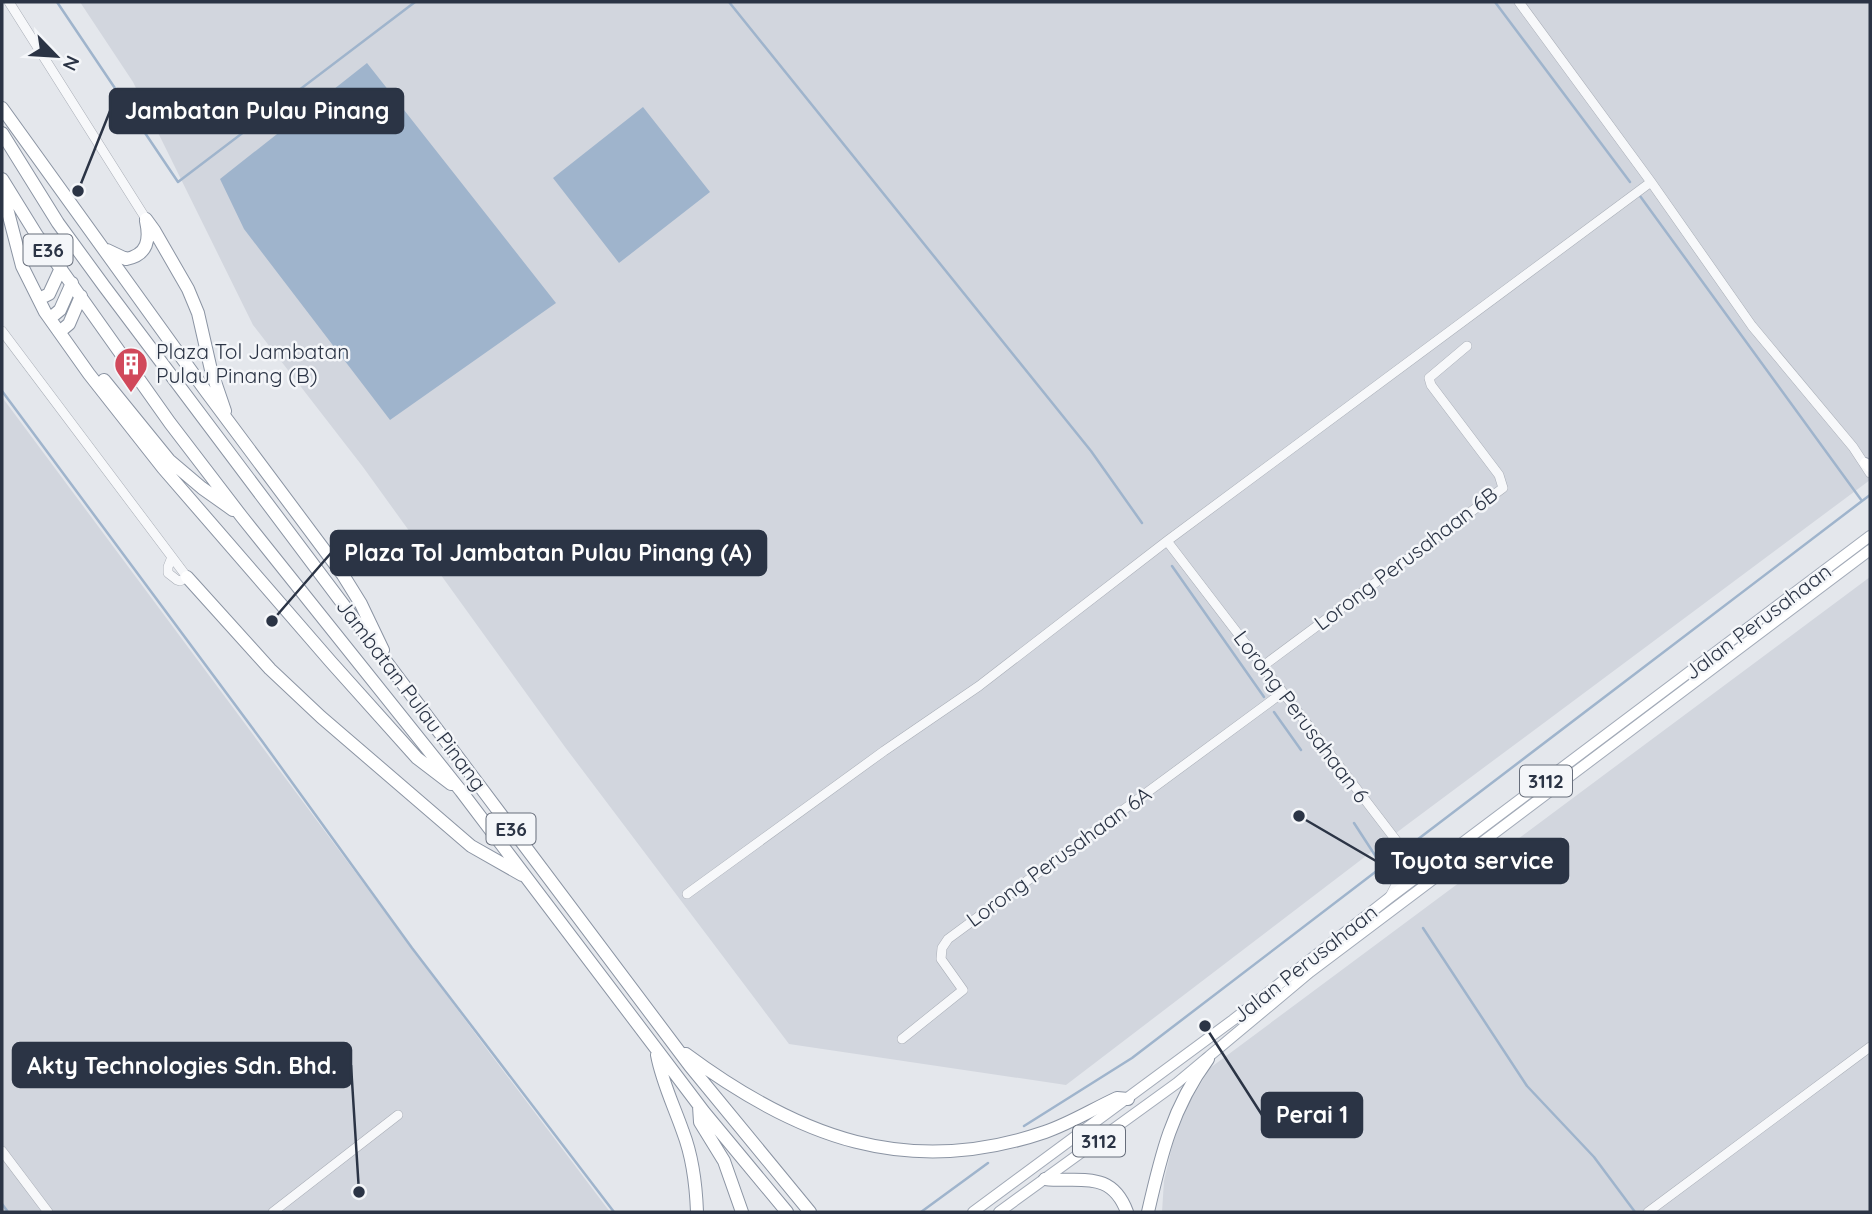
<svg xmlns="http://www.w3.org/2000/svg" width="1872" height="1214" font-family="Quicksand,sans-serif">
<rect width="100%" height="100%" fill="#e4e7ec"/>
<path fill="#d2d6de" d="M80,2H1870V480L1404,827L1066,1085L789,1044L565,747L363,467L253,325L133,82Z
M2,397L489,1052L610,1212H2Z
M1870,577V1212H1162L1164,1181L1178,1121L1210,1068Z"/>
<path fill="#9fb4cc" d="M367,63L556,303L390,420L244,229L220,179Z
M643,107L710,192L619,263L553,178Z"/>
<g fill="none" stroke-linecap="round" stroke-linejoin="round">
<path stroke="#9fb4cc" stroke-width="2.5" d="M57,2L178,182L415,2
M729,2L1091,451L1142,523
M1495,2L1630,182
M2,391L262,741L412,948L614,1212
M1862,501L1870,495
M1172,566L1264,697
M1274,712L1301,750
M1354,823L1382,866
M1409,846L1862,501L1640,196
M1423,928L1527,1086L1594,1157L1635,1212
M1024,1126L1132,1058L1391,860
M2,1204L8,1212
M921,1212L988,1163"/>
<g stroke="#a9aeb7" stroke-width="10">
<path id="minor" d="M9,2L146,219
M1519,2L1651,182L1752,326L1853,447L1870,473
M2,331L187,577L180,581L177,580L168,573V567L172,557
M1167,541L1405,852V868L1390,896
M1263,666L1503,488L1499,475L1431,385L1429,378L1467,346
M1405,852C1420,860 1430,858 1446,852
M687,894L884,751L979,686L1167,541L1651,182
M902,1039L963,990L941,959L942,948L948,939L1282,693
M2,1151L48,1212
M273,1212L398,1115
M1648,1212L1870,1047"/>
</g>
<g stroke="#a3abb8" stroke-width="12">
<path id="major" d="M1865,463L1870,467
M973,1212L1233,1020L1389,898L1870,536
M999,1212L1177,1083L1310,972L1870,550"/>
</g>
<g stroke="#8b94a3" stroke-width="14">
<path id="highway" d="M2,108L205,390L343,575L361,604L383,650
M2,133L58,223L104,286L690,1066L810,1212
M2,179L36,234L170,423L242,517L461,791L704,1112L787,1212
M2,189L22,266L45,312L89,374L163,468L331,662L417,758L451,784
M146,219L154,230L188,289L198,313L211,370L225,411
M107,250L126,259C148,255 150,239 146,221
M43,297L49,294L61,268
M54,315L60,310L72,283
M63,329L69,324L81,296
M104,380L169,460L202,488L233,510
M187,577L270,669L321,717L471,846L522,875
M686,1054C798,1137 907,1179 1045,1132C1071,1123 1093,1109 1117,1098L1128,1099
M657,1055C662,1082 674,1106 683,1132C693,1158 696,1185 697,1212
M699,1106L700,1122L724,1161L742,1212
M1045,1179C1080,1183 1111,1169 1127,1212
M1148,1212C1161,1155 1172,1108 1208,1059"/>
</g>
<use href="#minor" stroke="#f7f8fa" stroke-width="9"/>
<use href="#major" stroke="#fff" stroke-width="10"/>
<use href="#highway" stroke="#fff" stroke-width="12"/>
</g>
<defs>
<g id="building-pin" transform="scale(1.75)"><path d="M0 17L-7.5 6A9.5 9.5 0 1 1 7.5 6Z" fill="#d1495b" stroke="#f4f6f9"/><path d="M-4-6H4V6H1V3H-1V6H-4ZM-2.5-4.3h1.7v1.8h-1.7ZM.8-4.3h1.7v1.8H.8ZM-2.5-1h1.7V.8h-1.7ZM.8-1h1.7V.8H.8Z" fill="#fff"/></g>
</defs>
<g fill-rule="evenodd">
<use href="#building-pin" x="131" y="364"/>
</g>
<g text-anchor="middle" stroke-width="5" stroke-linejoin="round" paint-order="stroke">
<g fill="#f4f6f9" stroke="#676e7b" stroke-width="2">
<rect x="23.5" y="234.5" width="49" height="31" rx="5"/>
<rect x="1520" y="765.5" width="52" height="31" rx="5"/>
<rect x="486.5" y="813.5" width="49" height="31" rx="5"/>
<rect x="1073" y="1125.5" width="52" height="31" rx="5"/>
</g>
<g font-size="19" font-weight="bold" fill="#2b3445">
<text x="48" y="257">E36</text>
<text x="1546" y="788">3112</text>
<text x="511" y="836">E36</text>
<text x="1099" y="1148">3112</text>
</g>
<g font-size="21" fill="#2b3445" stroke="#f4f6f9" text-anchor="start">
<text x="156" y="359">Plaza Tol Jambatan<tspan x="156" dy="24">Pulau Pinang (B)</tspan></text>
</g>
<g font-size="21" fill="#2b3445" stroke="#f4f6f9">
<text transform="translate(1406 559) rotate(-37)" y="7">Lorong Perusahaan 6B</text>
<text transform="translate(1758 622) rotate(-37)" y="7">Jalan Perusahaan</text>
<text transform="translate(411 695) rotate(53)" y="7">Jambatan Pulau Pinang</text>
<text transform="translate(1301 717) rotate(53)" y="7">Lorong Perusahaan 6</text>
<text transform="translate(1059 857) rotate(-36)" y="7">Lorong Perusahaan 6A</text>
<text transform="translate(1305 964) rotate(-38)" y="7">Jalan Perusahaan</text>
</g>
</g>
<path fill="none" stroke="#2b3445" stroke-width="2.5" d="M78 191L110 111M272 621L331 553M1299 816L1376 861M359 1192L351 1065M1205 1026L1262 1115"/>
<g fill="#2b3445" stroke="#f4f6f9" stroke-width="2.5">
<circle cx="78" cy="191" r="7"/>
<circle cx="272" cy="621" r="7"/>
<circle cx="1299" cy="816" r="7"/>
<circle cx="359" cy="1192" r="7"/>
<circle cx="1205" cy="1026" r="7"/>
</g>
<g fill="#2b3445" stroke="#2b3445" stroke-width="2.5">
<rect x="110" y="89" width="293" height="44" rx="7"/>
<rect x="331" y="531" width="435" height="44" rx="7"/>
<rect x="1376" y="839" width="192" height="44" rx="7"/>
<rect x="13" y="1043" width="338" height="44" rx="7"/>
<rect x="1262" y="1093" width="100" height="44" rx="7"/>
</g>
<g font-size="23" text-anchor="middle" font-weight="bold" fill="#fff">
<text x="257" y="119">Jambatan Pulau Pinang</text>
<text x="548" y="561">Plaza Tol Jambatan Pulau Pinang (A)</text>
<text x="1472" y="869">Toyota service</text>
<text x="182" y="1074">Akty Technologies Sdn. Bhd.</text>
<text x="1312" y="1123">Perai 1</text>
</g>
<rect width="1872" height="1214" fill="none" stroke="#2b3445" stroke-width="7"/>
<g transform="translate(56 56) rotate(115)" stroke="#f4f6f9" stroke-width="5" paint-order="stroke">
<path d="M0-5L12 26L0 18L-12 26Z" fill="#2b3445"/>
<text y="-10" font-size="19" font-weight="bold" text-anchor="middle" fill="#2b3445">N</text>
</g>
</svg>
